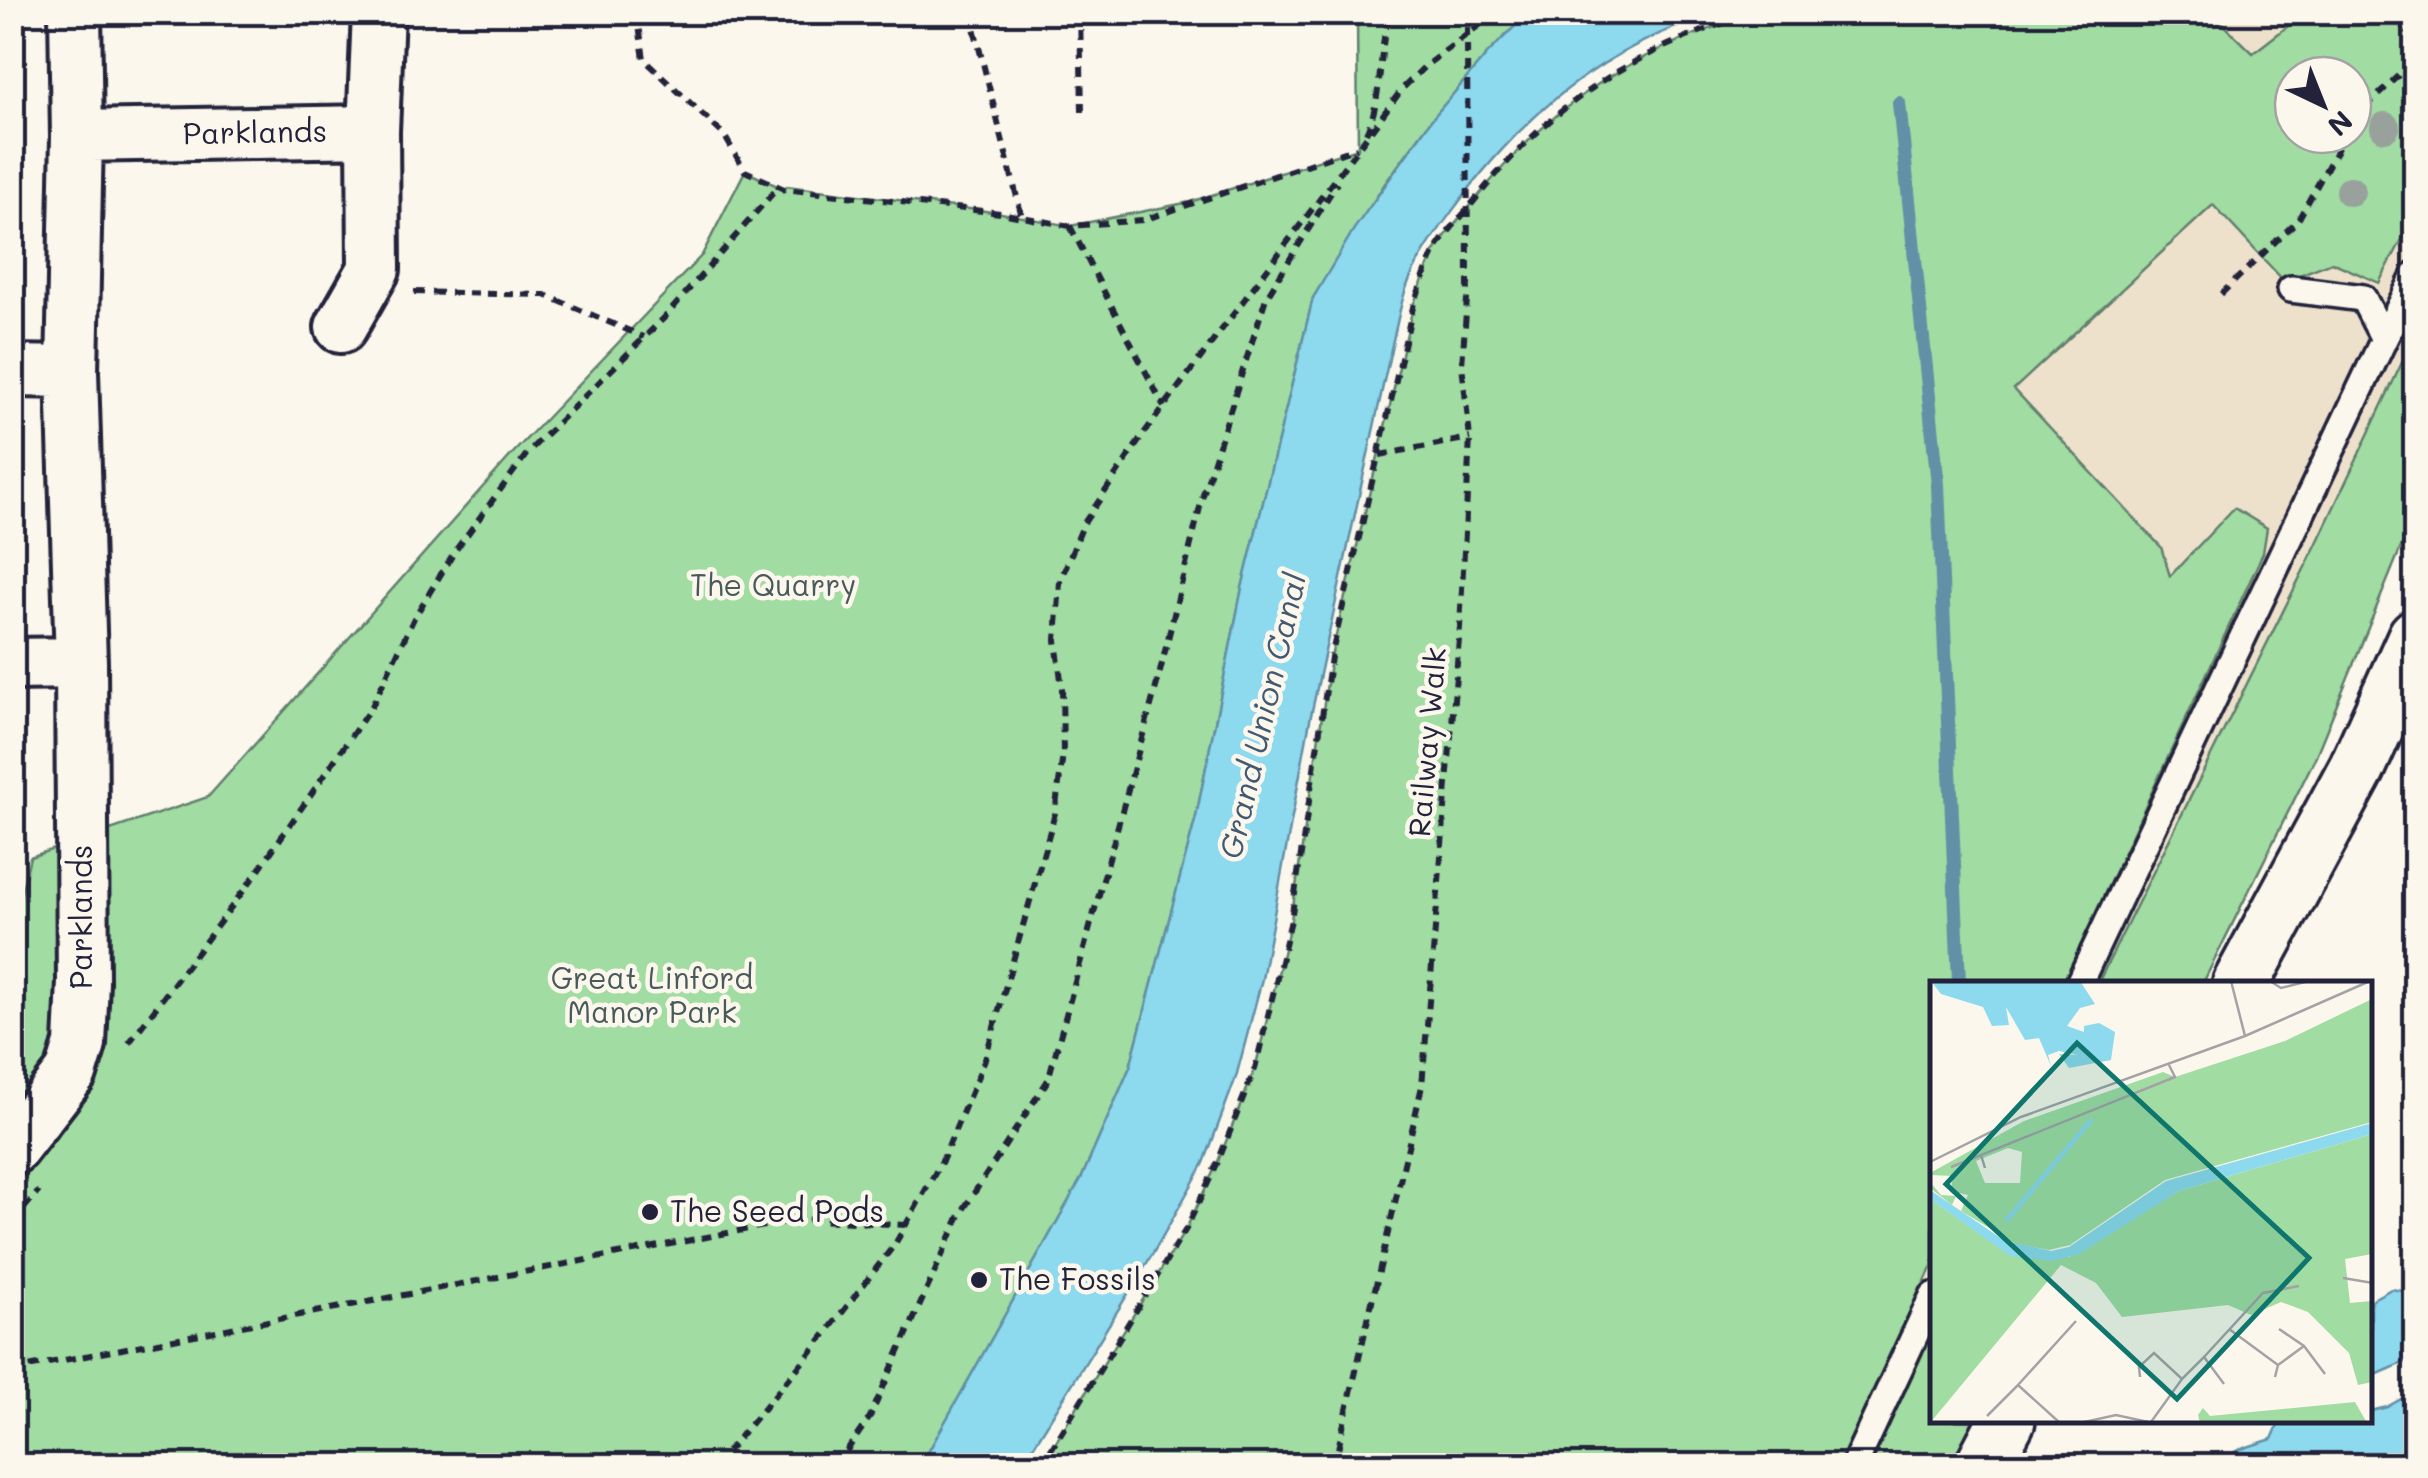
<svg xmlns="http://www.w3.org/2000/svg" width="2428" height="1478" font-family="Mali,sans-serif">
<rect width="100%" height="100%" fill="#fbf7ec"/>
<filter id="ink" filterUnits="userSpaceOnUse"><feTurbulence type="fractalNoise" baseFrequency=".01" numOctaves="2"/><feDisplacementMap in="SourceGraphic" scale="20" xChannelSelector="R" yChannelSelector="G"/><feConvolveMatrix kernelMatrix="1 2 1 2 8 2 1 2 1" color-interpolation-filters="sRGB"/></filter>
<g filter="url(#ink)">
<path fill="#eee1cc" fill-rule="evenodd" d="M1987,13H2415V513L2315,758L2203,983H1933V1395L1884,1379L1879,514ZM2293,75H2353V135H2293Z"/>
<path fill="#a1dca2" stroke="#627f6e" stroke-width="2.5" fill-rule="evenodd" d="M1357,13H1555L1489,52L1432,119L1384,185L1313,298L1242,588L1196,817L1130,1067L1082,1177L921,1465L13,1466L12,930L30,857L208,797L513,453L702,255L745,171L784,189L787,186L1001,213L1070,226L1190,202L1358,148Z
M1760,13H2212L2253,53L2305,13H2390L2415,45L2416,213L2379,283L2332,262L2284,281L2213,205L2014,389L2161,547L2170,576L2234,508L2267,528L2263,553L2063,983H1933V1264L1884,1370V1379L1846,1465L1041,1466L1186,1229L1217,1164L1255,1069L1291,920L1331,657L1414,303C1421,287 1426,269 1434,253C1443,236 1459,220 1471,205C1551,103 1636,47 1760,13ZM2293,75H2353V135H2293Z
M2415,335V513L2315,758L2203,983H2098L2316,545Z
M1933,1319V1420L1975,1421L1951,1465L1864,1466Z"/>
<path fill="#8dd9ee" stroke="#6290a6" stroke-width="2.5" d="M1528,13H1717C1605,45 1521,116 1453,210C1437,232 1420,255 1409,281C1401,299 1398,321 1393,340L1310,720L1262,979L1236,1077L1204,1163L1152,1255L1022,1465H921L1082,1177L1130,1067L1196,817L1242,588L1313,298L1354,229L1432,119L1489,52Z
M2391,1289L2415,1293V1358L2371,1377V1300Z
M2415,1391V1465H2212L2241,1449L2272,1439L2280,1421L2370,1420L2371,1411L2387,1407Z"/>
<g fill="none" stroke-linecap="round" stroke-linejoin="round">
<path stroke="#6290a6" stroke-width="14" d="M1899,103L1938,485L1959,983"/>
<g stroke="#22223b" stroke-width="32">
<path id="service" d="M2384,339L2416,274
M2079,983L2384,339L2363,298L2291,289
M1854,1466L1933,1296"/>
</g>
<g stroke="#22223b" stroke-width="58">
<path id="minor" d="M75,12L77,136
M341,327L374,269L373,131
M12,371L72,372L77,136L373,131L378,12
M12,664L81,663
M12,1149L71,1073L80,1044L83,982L81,663L72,372"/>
</g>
<g stroke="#22223b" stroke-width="62">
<path id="tertiary" d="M2241,983L2357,768L2416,637
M1983,1466L2007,1420"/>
</g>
<path stroke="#22223b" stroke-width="6" stroke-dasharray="10 8" stroke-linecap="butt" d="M637,12L644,59L724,135L745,171L784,189L1001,213L1070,226L1143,220L1357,148
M970,12L1022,217
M1080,12L1082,112
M1464,12L1467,27
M2353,120L2416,58
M1366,133C1384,96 1377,52 1390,12
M1070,226L1164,407
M414,292L545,295L644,337
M2221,294L2298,220L2345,135
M1380,455L1470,438
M129,1043L253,878L372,706L414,618L455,551L529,451L665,317L773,193L784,189
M12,1222L39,1191
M12,1370L801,1219L905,1225
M715,1466L817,1345L895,1244L943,1159L985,1059L1055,813L1063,754L1062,688L1056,640L1060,581L1084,523L1145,432L1403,88L1425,66L1497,12
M836,1466L870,1417L961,1213L1048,1080L1158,680L1203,495L1266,298L1337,183
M1041,1466L1186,1229L1217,1164L1255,1069L1291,920L1331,657L1414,303C1421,287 1426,269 1434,253C1443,236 1459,220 1471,205C1551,103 1636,47 1760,12
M1334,1466L1422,1086L1460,627L1470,438L1462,365L1468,286"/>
<use href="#service" stroke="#fbf7ec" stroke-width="25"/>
<use href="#minor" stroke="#fbf7ec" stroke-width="50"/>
<use href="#tertiary" stroke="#fbf7ec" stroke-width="55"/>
<path stroke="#22223b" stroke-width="6" stroke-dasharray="10 8" stroke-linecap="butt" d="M1467,27L1468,286"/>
</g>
<g fill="#99a19c">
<circle cx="2385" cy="127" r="15"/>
<circle cx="2350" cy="191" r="15"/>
</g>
</g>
<g fill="#22223b" stroke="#fbf7ec" stroke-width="4">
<circle cx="650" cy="1212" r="10"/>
<circle cx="979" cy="1280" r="10"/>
</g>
<g text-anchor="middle" stroke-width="9" stroke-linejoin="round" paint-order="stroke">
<g font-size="30" fill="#22223b" stroke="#fbf7ec">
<text transform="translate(255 133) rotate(-1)" y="10">Parklands</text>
<text transform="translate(1428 742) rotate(-85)" y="10">Railway Walk</text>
<text transform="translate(82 917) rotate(-90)" y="10">Parklands</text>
</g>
<g font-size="30" fill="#485a5a" stroke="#fbf7ec">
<text x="773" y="596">The Quarry</text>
<text x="652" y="989">Great Linford<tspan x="652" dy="34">Manor Park</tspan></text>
</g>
<g font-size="30" fill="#22223b" stroke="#fbf7ec" text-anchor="start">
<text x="670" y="1222">The Seed Pods</text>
<text x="999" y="1290">The Fossils</text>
</g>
<g font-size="32" font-style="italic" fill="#425971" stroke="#fbf7ec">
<text transform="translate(1263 716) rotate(-77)" y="11">Grand Union Canal</text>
</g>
</g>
<g transform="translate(1930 981)">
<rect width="442" height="442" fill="#fbf7ec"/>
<path d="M442,18V141L235,199L140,264L119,269L86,263L31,230L38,214L21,210L23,195L1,194L0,201L11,214L26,215L22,224L0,207V192L94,140L233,91L245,96L355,60ZM78,167L92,171L90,202H55L46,180ZM442,153V273L415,278L420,322L441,320L442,401L428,404L419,372L378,331L351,321L321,334L298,324L192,336L166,302L131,284L0,442V218L71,268L139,276L249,210ZM425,421L437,442H270L268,434L273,427L280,435Z" fill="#a1dca2" fill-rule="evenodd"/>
<path d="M1,0H150L165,23L150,27L137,45L154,51V45L169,42L185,51L181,79L139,87L129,73L148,74L129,70L118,74L121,85L109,57L95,59L76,26L79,44L62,45L53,26L11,13ZM442,142V153L249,210L149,273L122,280L80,275L0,218V209L75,260L121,270L139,266L236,200Z" fill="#8dd9ee"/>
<path fill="none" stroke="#8dd9ee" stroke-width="5" d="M76,240L162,138"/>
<path fill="none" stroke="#a4a2a5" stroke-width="2.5" d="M301,0L315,55M340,0L351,7L379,0M0,181L91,136L315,55L440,0M21,186L51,174M55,187L51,174L245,96L239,84M413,297L443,302M299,348L348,384L345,396M349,348L374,365L395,393M274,376L333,312L369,305M348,384L374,365M210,396L209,386L224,372L252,398L274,376L294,403M88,404L146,340M57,435L88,404L130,442M221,441L252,398M150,442L186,434L223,442"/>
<path fill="#0f766e" fill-opacity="0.15" stroke="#0f766e" stroke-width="5" d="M147,62L379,277L247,418L16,203Z"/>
<rect width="442" height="442" fill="none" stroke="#22223b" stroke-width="5"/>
</g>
<rect width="2428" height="1478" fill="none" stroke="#fbf7ec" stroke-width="50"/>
<rect x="25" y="25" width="2378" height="1428" fill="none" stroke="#22223b" stroke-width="4" filter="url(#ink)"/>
<g transform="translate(2323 105) rotate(137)"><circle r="48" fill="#fbf7ec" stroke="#a4a2a5" stroke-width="2.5"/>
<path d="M0-8L18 38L0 25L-18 38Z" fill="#22223b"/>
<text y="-15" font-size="28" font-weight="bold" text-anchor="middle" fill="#22223b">N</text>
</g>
</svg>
